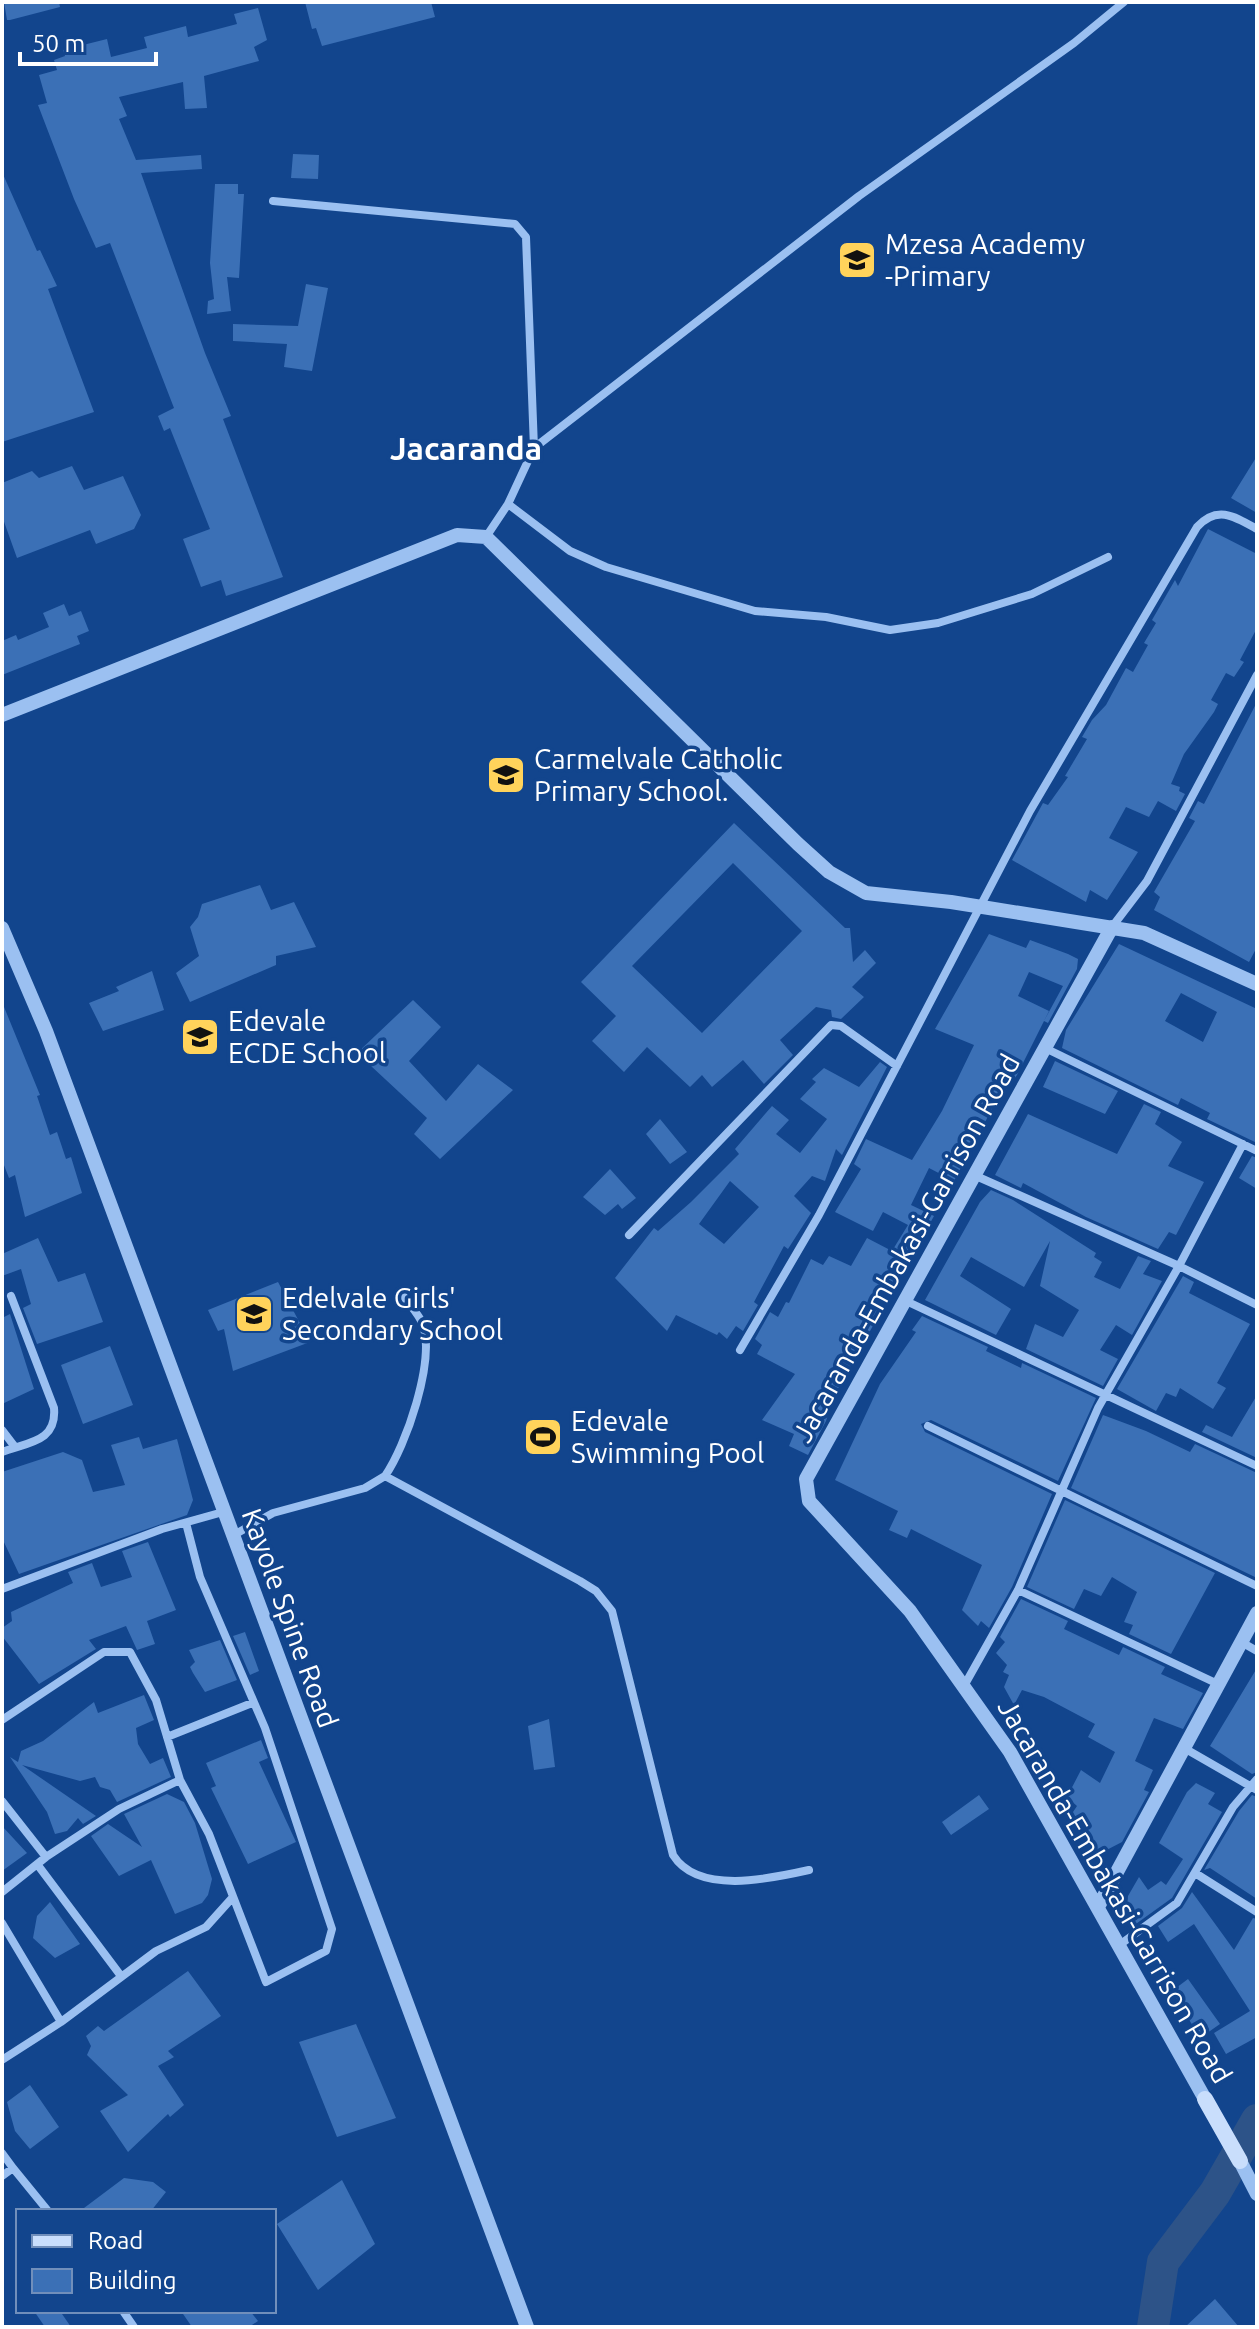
<svg xmlns="http://www.w3.org/2000/svg" width="1259" height="2329" font-family="Ubuntu,sans-serif">
<rect width="100%" height="100%" fill="#12458d"/>
<g fill="none" stroke-linecap="round" stroke-linejoin="round">
<path stroke="#2d5388" stroke-width="32" d="M1153,2327L1163,2262L1215,2193L1257,2120"/>
</g>
<path fill="#3b70b6" fill-rule="evenodd" d="M4,2H59L60,7L10,20H7Z
M305,2H431L435,17L322,46L316,28L312,29Z
M258,8L267,40L254,47L259,61L204,76L207,108L185,109L183,82L119,97L127,116L119,119L136,160L201,155L202,169L141,173L205,353L231,416L223,419L283,577L226,596L221,580L201,587L183,539L210,529L170,428L164,431L158,416L174,408L110,243L96,248L74,199L38,105L47,103L39,75L57,70L54,60L65,56L63,50L107,39L111,57L147,48L144,37L186,26L188,37L237,24L234,14Z
M293,154L319,155L318,179L291,178Z
M2,172L37,251L40,250L57,286L48,289L94,412L2,442Z
M215,184H238V194H244L239,278L227,277L231,311L207,314L208,301L214,299L210,263Z
M306,284L328,288L312,371L284,367L287,344L233,341V324L298,326Z
M1257,456V513L1231,498Z
M72,466L84,490L123,476L141,515L134,529L96,544L90,530L17,558L2,516V483L32,471L39,478Z
M1208,529L1257,554V628L1240,660L1244,662L1234,677L1226,673L1211,700L1218,704L1214,712L1184,754L1171,784L1180,787L1179,791L1185,794L1176,811L1158,801L1149,817L1126,807L1109,838L1138,852L1107,900L1090,890L1086,902L1012,860L1043,803L1048,805L1068,777L1065,776L1087,739L1082,737L1092,720L1106,705L1126,668L1133,672L1148,645L1144,643L1156,623L1152,620L1175,580L1178,586Z
M64,604L69,616L81,611L89,631L77,636L80,644L2,675V641L16,635L18,640L49,627L43,613Z
M1257,702V947L1249,962L1154,910L1160,897L1154,892L1195,821L1189,818L1198,801L1204,804Z
M734,823L845,928H850L853,962L865,950L876,963L852,987L864,997L841,1019L832,1017L831,1010L816,1007L780,1040L793,1055L764,1084L743,1060L712,1087L702,1075L690,1087L647,1047L624,1072L592,1041L616,1016L581,982ZM733,863L802,931L702,1033L632,966Z
M260,885L271,910L294,902L316,947L276,956V965L190,1002L176,973L199,956L190,927L198,917L202,904Z
M989,934L1026,948L1030,940L1068,954L1078,959L1077,969L1048,1023L1044,1021L1063,986L1029,972L1018,996L1049,1011L1017,1075L993,1107L954,1181L929,1168L911,1205L934,1216L835,1394L826,1421L808,1455L789,1446L794,1434L762,1420L795,1374L757,1354L762,1345L755,1339L770,1312L778,1317L786,1302L789,1303L811,1259L823,1265L829,1256L851,1266L867,1238L892,1251L908,1225L883,1212L873,1231L835,1212L861,1169L854,1164L866,1139L912,1160L942,1111L974,1045L935,1029Z
M1119,944L1257,1009V1143L1207,1119L1210,1113L1181,1098L1178,1105L1062,1048L1066,1030ZM1181,993L1217,1012L1203,1042L1165,1021Z
M152,971L164,1010L103,1031L89,1003L119,991L116,987Z
M413,1000L441,1027L409,1061L446,1101L478,1064L513,1090L440,1159L414,1134L427,1118L357,1053Z
M2,1002L40,1095L37,1096L50,1135L57,1132L66,1159L71,1157L82,1193L25,1217L15,1175L9,1178L2,1160Z
M1055,1061L1118,1091L1105,1114L1043,1087Z
M880,1062L887,1067L842,1155L836,1149L825,1181L812,1176L794,1196L811,1213L788,1249L784,1246L754,1302L758,1305L743,1331L736,1326L727,1339L719,1332L717,1335L676,1315L667,1331L615,1278L654,1228L658,1231L691,1202L739,1154L735,1149L772,1106L789,1120L776,1134L800,1153L827,1119L800,1099L816,1082L812,1079L824,1068L859,1087ZM730,1181L759,1207L724,1244L699,1224Z
M1144,1104L1161,1112L1155,1124L1182,1142L1168,1166L1204,1182L1176,1235L1169,1232L1158,1249L1086,1217L1023,1183L1021,1188L995,1175L1028,1114L1117,1154Z
M660,1119L687,1152L670,1164L646,1134Z
M1252,1156L1257,1158V1189L1239,1178Z
M610,1169L636,1198L622,1209L618,1204L605,1215L583,1197Z
M991,1190L1013,1200L1096,1253L1094,1257L1102,1262L1094,1277L1120,1289L1138,1256L1151,1261L1143,1274L1162,1281L1132,1335L1116,1325L1100,1350L1118,1359L1103,1386L1026,1349L1035,1324L1063,1337L1079,1310L1040,1286L1050,1241L1024,1287L971,1257L960,1276L1011,1309L996,1335L925,1300L980,1202Z
M38,1238L58,1282L85,1273L103,1322L37,1344L23,1308L31,1304L21,1269L2,1276V1254Z
M1183,1276L1194,1282L1189,1293L1250,1324L1217,1383L1226,1388L1213,1409L1180,1388L1176,1397L1166,1393L1156,1411L1117,1389Z
M278,1282L310,1342L233,1371L224,1329L218,1331L208,1310Z
M10,1314L34,1389L2,1404V1318Z
M922,1316L988,1347L986,1351L1021,1368L1022,1363L1096,1398L1058,1481L931,1420L921,1424L925,1432L1052,1494L1012,1587L989,1628L981,1621L978,1626L962,1610L982,1565L911,1529L907,1538L889,1530L898,1511L835,1480L880,1384L916,1332L912,1330Z
M110,1346L133,1405L83,1424L61,1365Z
M1257,1395V1458L1202,1432L1206,1425L1232,1437Z
M1103,1415L1146,1431L1190,1452L1195,1444L1257,1473V1578L1071,1488Z
M139,1437L143,1449L177,1439L193,1500L187,1515L19,1574L2,1538V1472L63,1452L82,1460L93,1492L125,1485L111,1445Z
M1065,1500L1215,1573L1171,1654L1129,1634L1133,1625L1124,1622L1137,1592L1112,1577L1101,1596L1084,1589L1074,1609L1027,1587Z
M148,1542L176,1610L147,1621L155,1644L137,1650L126,1626L89,1640L96,1649L39,1684L2,1636V1628L12,1621L11,1612L73,1583L68,1572L92,1563L101,1587L132,1577L122,1551Z
M1021,1599L1068,1621L1064,1629L1119,1655L1123,1647L1165,1667L1161,1674L1203,1693L1183,1729L1154,1718L1135,1761L1153,1770L1144,1790L1149,1792L1122,1842L1095,1856L1073,1812L1077,1806L1067,1797L1081,1770L1100,1783L1115,1752L1088,1737L1095,1724L1044,1697L1022,1690L1014,1705L1004,1687L1009,1675L1003,1672L1007,1665L996,1653L1005,1642L1000,1637Z
M245,1632L259,1671L250,1675L233,1636Z
M220,1640L237,1680L205,1692L193,1673L190,1667L195,1662L189,1650Z
M1257,1668V1772L1252,1774L1210,1746Z
M144,1695L154,1720L136,1728L138,1744L150,1764L163,1758L171,1777L117,1802L110,1790L100,1787L95,1777L80,1781L22,1765L96,1816L83,1824L78,1818L67,1831L55,1834L47,1812L10,1757L18,1762L21,1751L43,1741L94,1702L98,1713Z
M549,1719L555,1767L534,1770L528,1726Z
M261,1740L268,1758L259,1762L296,1842L248,1864L211,1788L216,1786L206,1763Z
M1196,1783L1215,1793L1208,1804L1222,1812L1172,1898L1133,1926L1126,1915L1128,1896L1139,1877L1148,1890L1161,1881L1166,1885L1183,1859L1159,1843L1187,1792Z
M167,1794L184,1802L195,1823L212,1879L208,1895L202,1903L175,1914L151,1860L119,1876L91,1836L108,1824L142,1847L124,1814Z
M979,1795L989,1809L951,1835L942,1822Z
M1252,1795L1257,1797V1899L1210,1868L1204,1870L1239,1811Z
M2,1826L27,1853L2,1871Z
M1192,1892L1234,1950L1253,1918L1257,1919V2037L1226,2054L1214,2033L1250,2011L1194,1924L1168,1942L1158,1926L1182,1908Z
M50,1902L80,1944L55,1958L33,1938L37,1916Z
M188,1971L221,2016L168,2051L174,2057L158,2066L184,2105L170,2117L168,2114L128,2152L100,2111L128,2095L87,2055L91,2046L86,2036L98,2026L104,2031Z
M1188,1979L1220,2024L1200,2038L1172,1991Z
M356,2024L396,2118L337,2137L299,2042Z
M30,2085L59,2127L30,2149L15,2131L7,2102Z
M124,2178L153,2182L166,2192L151,2211H80Z
M342,2180L375,2244L318,2290L277,2224Z
M1215,2299L1239,2327H1185Z
M34,2311H60L71,2327H45Z
M181,2311H250L258,2321L249,2327H192Z"/>
<g fill="none" stroke-linecap="round" stroke-linejoin="round">
<path stroke="#9bc0f1" stroke-width="8" d="M273,201L515,224L526,237L534,448L508,504L486,537
M534,448L859,196L1074,43L1124,2
M508,504L570,551L606,567L755,611L826,617L890,630L938,623L1032,594L1108,557
M1112,927L1147,881L1257,675
M1047,1049L1257,1151
M976,1176L1179,1266L1257,1305
M629,1235L831,1025L841,1026L897,1066
M906,1301L1257,1466
M740,1350L819,1215L1030,811L1197,527C1217,505 1234,516 1257,529
M928,1426L1257,1586
M2,1430L15,1447
M2,1452C28,1442 57,1442 54,1408L11,1296
M385,1476C406,1446 435,1362 423,1325C420,1315 408,1303 402,1294
M232,1536L273,1513L365,1488L385,1476L580,1581L596,1591L612,1611L673,1855C698,1895 769,1879 809,1870
M2,1589L162,1529L223,1512
M1018,1590L1218,1684
M1243,1643L1257,1651
M964,1686L1018,1590L1098,1408L1179,1266L1243,1144
M2,1720L104,1652H130L156,1700L180,1780L209,1834L266,1982L326,1951L332,1929L265,1728L200,1577L186,1523
M167,1737L252,1703
M1184,1748L1257,1790
M2,1801L46,1857L2,1892
M46,1857L119,1809L180,1780
M37,1864L121,1976
M1195,1873L1257,1912
M2,1923L61,2022
M1118,1946L1177,1903L1233,1807L1257,1779
M2,2060L61,2022L156,1951L206,1927L233,1897
M2,2153L13,2168
M2,2176L13,2168L48,2211
M123,2311L134,2327"/>
<path stroke="#9bc0f1" stroke-width="14" d="M2,715L457,535L486,537L798,844L829,872L866,893L951,902L1144,933L1257,984
M1112,927L806,1479L809,1501L910,1611L1010,1752L1205,2099
M2,928L46,1031L527,2327
M1098,1907L1257,1613
M1240,2161L1257,2194"/>
<path stroke="#c9defc" stroke-width="16" d="M1205,2099L1240,2161"/>
</g>
<defs>
<g id="school-square" transform="scale(2)"><rect x="-9" y="-9" width="18" height="18" rx="4" fill="#ffd35b" stroke="#12458d"/><path d="M0-5L7-2L0 1L-7-2ZM-4 1L0 2.5L4 1V4Q0 6-4 4Z" fill="#111"/></g>
<g id="stadium-square" transform="scale(2)"><rect x="-9" y="-9" width="18" height="18" rx="4" fill="#ffd35b" stroke="#12458d"/><path d="M0-5a6.5 5 0 1 0 0 10a6.5 5 0 1 0 0-10ZM-3.5-1.8h7v3.6h-7Z" fill="#111"/></g>
</defs>
<g fill-rule="evenodd">
<use href="#school-square" x="857" y="260"/>
<use href="#school-square" x="506" y="775"/>
<use href="#school-square" x="200" y="1037"/>
<use href="#school-square" x="254" y="1314"/>
<use href="#stadium-square" x="543" y="1437"/>
</g>
<g text-anchor="middle" stroke-width="7" stroke-linejoin="round" paint-order="stroke">
<g font-size="28" fill="#fff" stroke="#12458d" text-anchor="start">
<text x="885" y="254">Mzesa Academy<tspan x="885" dy="32">-Primary</tspan></text>
<text x="534" y="769">Carmelvale Catholic<tspan x="534" dy="32">Primary School.</tspan></text>
<text x="228" y="1031">Edevale<tspan x="228" dy="32">ECDE School</tspan></text>
<text x="282" y="1308">Edelvale Girls'<tspan x="282" dy="32">Secondary School</tspan></text>
<text x="571" y="1431">Edevale<tspan x="571" dy="32">Swimming Pool</tspan></text>
</g>
<g font-size="28" fill="#fff" stroke="#12458d">
<text transform="translate(906 1248) rotate(-61)" y="10">Jacaranda-Embakasi-Garrison Road</text>
<text transform="translate(290 1618) rotate(70)" y="10">Kayole Spine Road</text>
<text transform="translate(1115 1891) rotate(60)" y="10">Jacaranda-Embakasi-Garrison Road</text>
</g>
<g font-size="32" font-weight="bold" fill="#fff" stroke="#12458d">
<text x="466" y="460">Jacaranda</text>
</g>
</g>
<rect width="1259" height="2329" fill="none" stroke="#ffffff" stroke-width="8"/>
<rect x="16" y="2209" width="260" height="104" fill="#12458d" stroke="#718fbb" stroke-width="2"/>
<rect x="32" y="2235" width="40" height="12" fill="#c9defc" stroke="#718fbb" stroke-width="2"/>
<text x="88" y="2249" font-size="24" fill="#ffffff">Road</text>
<rect x="32" y="2269" width="40" height="24" fill="#3b70b6" stroke="#718fbb" stroke-width="2"/>
<text x="88" y="2289" font-size="24" fill="#ffffff">Building</text>
<path d="M20 52v12h136v-12" fill="none" stroke="#ffffff" stroke-width="4"/>
<text x="32" y="52" font-size="24" fill="#ffffff" stroke="#12458d" stroke-width="6" paint-order="stroke">50 m</text>
</svg>
